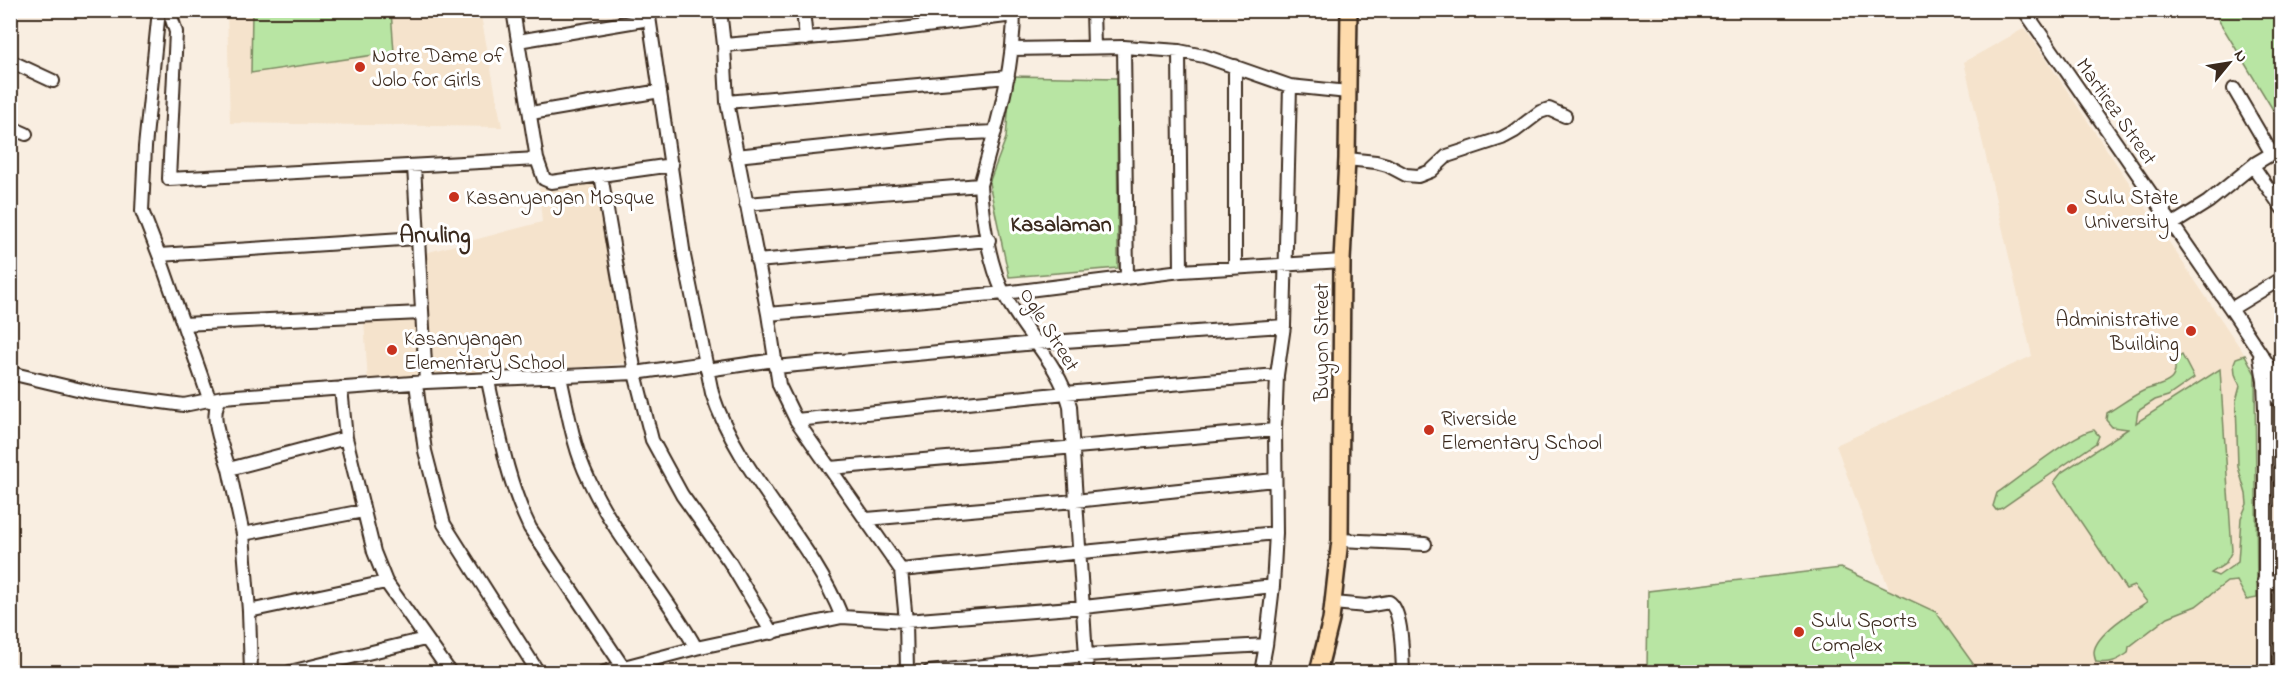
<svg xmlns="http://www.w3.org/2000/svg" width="2292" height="683" font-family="'Indie Flower',sans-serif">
<rect width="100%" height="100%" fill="#f9eee1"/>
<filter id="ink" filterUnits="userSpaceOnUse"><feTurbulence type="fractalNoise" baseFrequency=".0167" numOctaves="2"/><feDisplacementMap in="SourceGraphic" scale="12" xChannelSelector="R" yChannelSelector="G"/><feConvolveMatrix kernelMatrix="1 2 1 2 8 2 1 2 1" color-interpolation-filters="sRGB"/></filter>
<g filter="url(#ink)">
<path fill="#f5e3cc" d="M227,11H480L502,127L230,123Z
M2025,28L2245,355L2255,374L2258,672H1979L1936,612L1890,592L1836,445L2032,356L1964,62Z
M597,182L629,363L434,379L425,253L542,222L539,188Z
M416,317L420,379L368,382L364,321Z"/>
<path fill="#b8e5a3" stroke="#7a8860" stroke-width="1.5" d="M252,11H391L394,52L251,73Z
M2213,11H2281V123Z
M1011,76L1117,78L1118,268L1009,277L989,183L1006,138Z
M2182,355L2194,378L2168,396L2155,400L2138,411L2136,423L2220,369L2232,551L2225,564L2211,573L2218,576L2238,562L2241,518L2247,504L2246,494L2238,467L2236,401L2240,386L2235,374L2234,363L2236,358L2245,355L2255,374L2257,598L2247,600L2237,581L2227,582L2196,606L2168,617L2129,647L2128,653C2117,661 2110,664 2096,662C2095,659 2094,656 2094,652C2095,635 2133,610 2147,602L2134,586L2126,589L2054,482L2062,472L2128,429L2112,427L2106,420L2107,413C2119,406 2132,396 2145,390C2161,384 2180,384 2174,360Z
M2094,430L2099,436L2096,443L2002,508L1996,510L1993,506L1997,493C2018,479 2073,433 2094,430Z
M1841,568L1936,612L1979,672H1647L1648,591Z"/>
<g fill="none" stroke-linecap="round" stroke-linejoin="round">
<g stroke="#3b2a1e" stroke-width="16">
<path id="minor" d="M159,10L145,147L142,211L159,255L210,401
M169,10L176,32L169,179L537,159
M513,10L537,159L544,179L551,182L672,165
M648,10L684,256L712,393C739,476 810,536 842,617
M720,10L724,45
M803,10L806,39
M1014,10C1014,71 996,127 980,185C982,218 989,262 1003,292C1022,331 1059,363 1070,406L1087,672
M1093,10L1094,47
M2024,10L2231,309L2275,375L2282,391
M518,41L649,19
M1124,47L1127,278
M1013,49L1124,47L1179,51L1204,56L1290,86L1348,92
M1179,51L1181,271
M10,61L53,81
M2234,89L2272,154
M727,102L1008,77
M531,113L660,91
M10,127L26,134
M736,156L949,134L995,132
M1347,159L1376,162L1387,165L1406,175L1418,176L1431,171L1447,156L1502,138L1515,131L1540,112L1549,109L1565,116
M414,166L426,382
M2253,166L2282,208
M601,175L635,373L652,440L682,495L729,561L772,633
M746,204L980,185
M2173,224L2208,202L2256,163L2278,150
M159,255L417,238
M757,261L989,240
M1235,268V66
M2231,309L2282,278
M768,314L1004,293L1181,271L1342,261
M183,324L421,313
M2260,357L2264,381L2265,408V672
M775,367L1036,343L1284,326
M707,370L774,360
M10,373L94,393L184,405L223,397L426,382L635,373L706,363
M560,377C568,411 573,447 588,478C616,540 664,589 696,648
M488,381C499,431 507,481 530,528L623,667
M2264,381L2282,404
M416,383L425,451L444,524L538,672
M341,388L346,438L374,552L386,582L450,672
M223,397C205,410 224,450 229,469
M796,420L1066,393L1277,375
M830,468L1275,430
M867,519L1075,501L1274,480
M243,534L363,511
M1340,540L1425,544
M901,570L1276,533
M2264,581L2282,582
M1333,603L1366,606L1389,602C1403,611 1402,656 1403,672
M249,611L386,582
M251,672L249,611L243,534L229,469L346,438
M290,672L425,639
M605,672L696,648L842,617L906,621L1084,607L1273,586
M907,672L906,621L901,570L796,420L779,385L768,314L727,102L724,45L878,32L1014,15
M929,672L1085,655L1266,645
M1261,672L1266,645L1273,586L1276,533L1275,430L1277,375L1284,326L1290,86"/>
</g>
<g stroke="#3b2a1e" stroke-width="20">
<path id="major" d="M1318,672L1331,620L1340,540L1342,261L1347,159L1349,10"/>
</g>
<use href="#minor" stroke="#fff" stroke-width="12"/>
<use href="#major" stroke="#fedbac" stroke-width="15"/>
</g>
</g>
<g fill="#c8321e" stroke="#fff" stroke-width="2">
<circle cx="360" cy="67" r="6"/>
<circle cx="454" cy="197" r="6"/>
<circle cx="2072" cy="209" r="6"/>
<circle cx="2191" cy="331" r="6"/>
<circle cx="392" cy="350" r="6"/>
<circle cx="1429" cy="430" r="6"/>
<circle cx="1799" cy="632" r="6"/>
</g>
<g text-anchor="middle" stroke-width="6" stroke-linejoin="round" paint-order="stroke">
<g font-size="21" fill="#3b2a1e" stroke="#fff" text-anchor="start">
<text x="372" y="62">Notre Dame of<tspan x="372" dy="24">Jolo for Girls</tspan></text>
<text x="466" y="204">Kasanyangan Mosque</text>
<text x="2084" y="204">Sulu State<tspan x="2084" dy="24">University</tspan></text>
<text x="2179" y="326" text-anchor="end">Administrative<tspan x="2179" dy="24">Building</tspan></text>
<text x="404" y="345">Kasanyangan<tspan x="404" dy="24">Elementary School</tspan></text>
<text x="1441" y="425">Riverside<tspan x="1441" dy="24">Elementary School</tspan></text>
<text x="1811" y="627">Sulu Sports<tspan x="1811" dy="24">Complex</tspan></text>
</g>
<g font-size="21" fill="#3b2a1e" stroke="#fff">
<text transform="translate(2117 111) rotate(55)" y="7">Martirez Street</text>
<text transform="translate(1050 329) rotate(58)" y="7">Ogle Street</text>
<text transform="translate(1321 342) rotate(-90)" y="7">Buyon Street</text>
</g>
<g font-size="22" font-weight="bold" fill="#3b2a1e" stroke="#fff">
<text x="1061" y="231">Kasalaman</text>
</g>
<g font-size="24" font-weight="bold" fill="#3b2a1e" stroke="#fff">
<text x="435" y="242">Anuling</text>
</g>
</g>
<rect width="2292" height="683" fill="none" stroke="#fff" stroke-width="36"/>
<rect x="18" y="18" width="2256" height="647" fill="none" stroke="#3b2a1e" stroke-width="2" filter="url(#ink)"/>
<g transform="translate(2229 63) rotate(60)" stroke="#ffffff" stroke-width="4.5" paint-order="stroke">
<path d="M0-4.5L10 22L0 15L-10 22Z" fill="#3b2a1e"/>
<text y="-9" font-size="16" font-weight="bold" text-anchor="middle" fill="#3b2a1e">N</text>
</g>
</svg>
